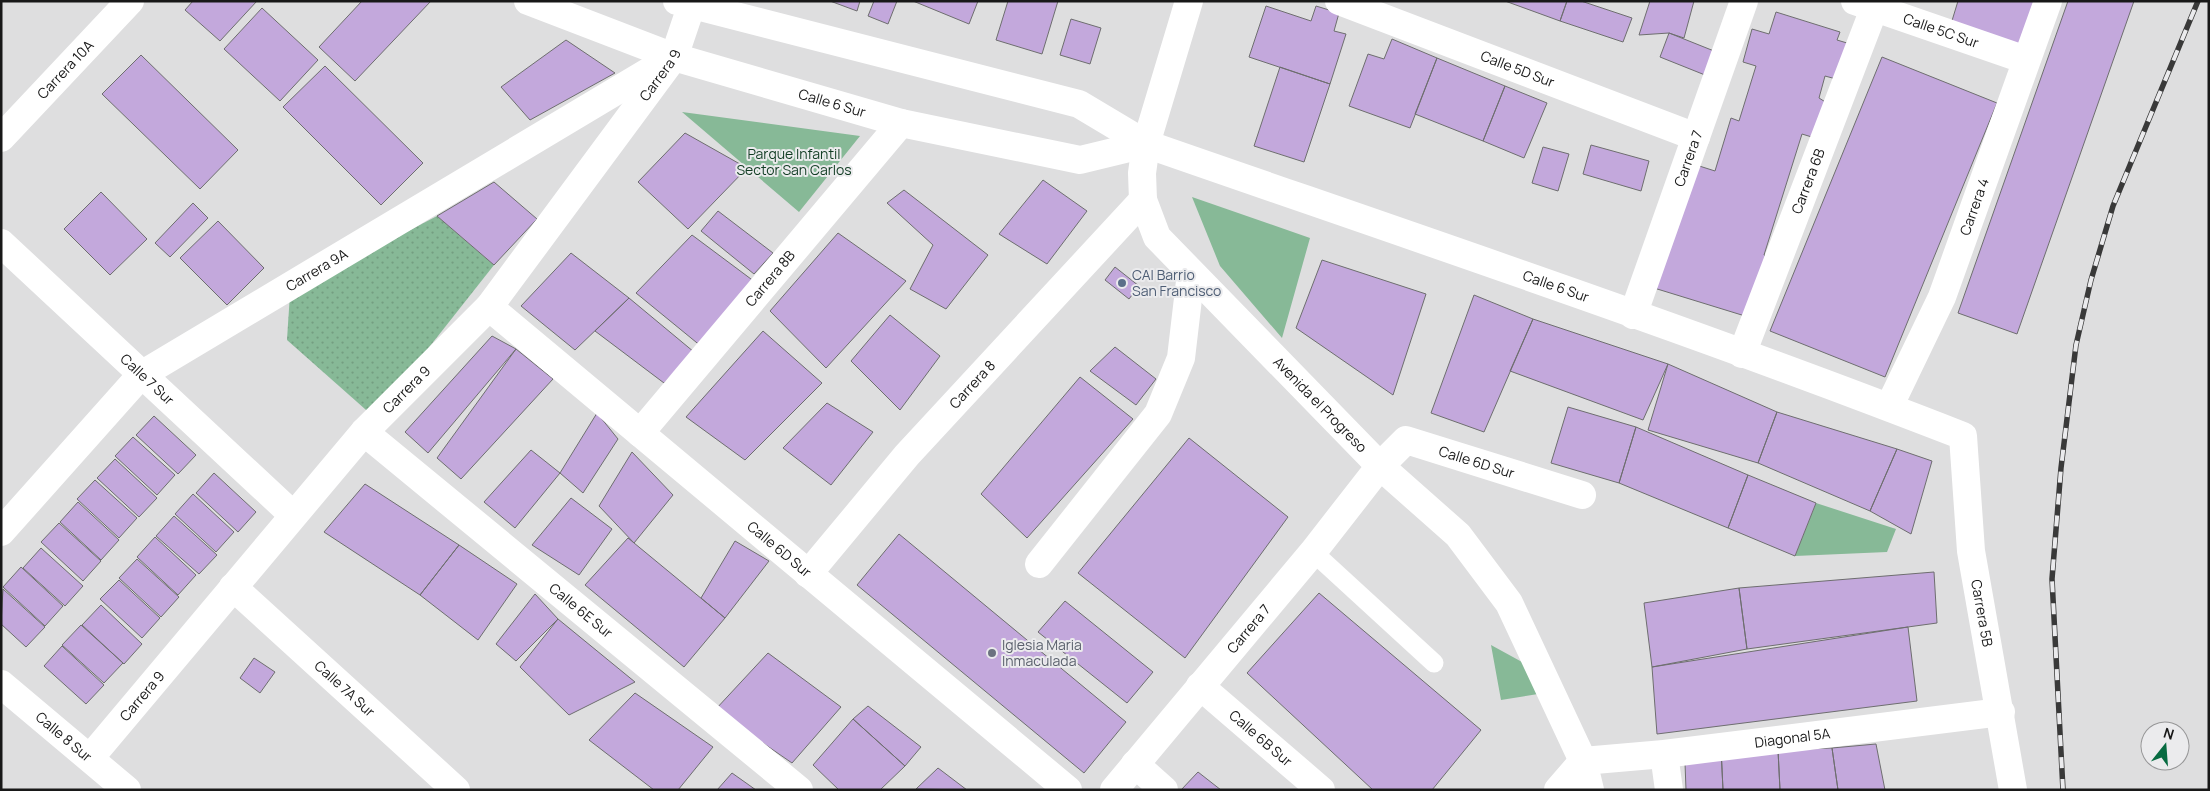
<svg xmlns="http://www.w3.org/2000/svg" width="2210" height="791" font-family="Manrope,sans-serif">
<defs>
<pattern id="grass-dots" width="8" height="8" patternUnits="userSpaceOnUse" patternTransform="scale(1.25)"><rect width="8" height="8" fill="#87b997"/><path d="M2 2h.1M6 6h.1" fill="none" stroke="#749e81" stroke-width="1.8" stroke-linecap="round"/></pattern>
</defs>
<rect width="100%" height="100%" fill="#dededf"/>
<path fill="url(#grass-dots)" d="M437,216L494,265L374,417L287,340L290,293Z"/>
<path fill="#87b997" d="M682,112L860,136L799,212Z
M1192,197L1310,238L1282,338L1220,266Z
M1816,503L1896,529L1887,552L1795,556Z
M1491,645L1522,662L1538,694L1501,700Z"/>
<path fill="#c3a8dc" stroke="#6e6e6f" d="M193,1H257L220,41L185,10Z
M362,1H431L355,81L319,47Z
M830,1H860L857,11Z
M874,1H897L888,24L868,16Z
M913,1H978L969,24Z
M1008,1H1058L1042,54L996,40Z
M1505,1H1567L1560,21Z
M1567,1H1581L1632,18L1623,42L1560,21Z
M1650,1H1694L1684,38L1669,33L1639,35Z
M1958,1H2035L2021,46L1951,24Z
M2068,1H2134L2017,334L1958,313Z
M1266,6L1311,21L1316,6L1339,13L1334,31L1346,34L1330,84L1249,57Z
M262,8L318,60L280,101L224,49Z
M1776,12L1840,32L1837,40L1847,43L1836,79L1825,76L1819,98L1827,103L1815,138L1802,134L1764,255L1774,259L1745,316L1654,288L1693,164L1715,171L1731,118L1739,121L1756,66L1743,62L1752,29L1769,34Z
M1071,19L1101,28L1090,64L1060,55Z
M1669,33L1714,51L1705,75L1660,57Z
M1392,39L1437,58L1410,128L1349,106L1368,54L1384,59Z
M566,40L615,73L530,120L501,87Z
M141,55L238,150L200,189L102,94Z
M1882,57L1997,103L1885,377L1770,331Z
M1437,58L1505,86L1483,141L1415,114Z
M325,66L423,163L381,205L283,107Z
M1280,67L1330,84L1304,162L1254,146Z
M1505,86L1547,103L1524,158L1483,141Z
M685,133L747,168L688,229L638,182Z
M1591,145L1649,161L1641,191L1583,174Z
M1543,147L1569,154L1558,191L1532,183Z
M1043,180L1087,211L1047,264L999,234Z
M494,182L537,219L494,265L437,216Z
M904,190L988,255L946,309L910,289L933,245L887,203Z
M101,192L147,239L110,275L64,229Z
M193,203L208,218L170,257L155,243Z
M718,211L773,253L754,274L701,231Z
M218,221L264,268L227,305L180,258Z
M838,233L906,281L826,368L770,311Z
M692,235L755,282L702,347L636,293Z
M571,253L629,298L575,350L521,306Z
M1322,260L1426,294L1393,395L1296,328Z
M1115,267L1139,286L1129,299L1105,280Z
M1474,295L1533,319L1484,432L1431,413Z
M629,298L694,352L664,383L595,331Z
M890,315L940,356L900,410L851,361Z
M1533,319L1668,364L1643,420L1510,371Z
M763,331L822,383L745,460L686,417Z
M492,336L516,349L428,453L405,432Z
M1115,347L1156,379L1136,405L1090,371Z
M516,349L553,379L461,479L437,458Z
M1668,364L1777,412L1758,463L1648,430Z
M1080,377L1133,419L1027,538L981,494Z
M827,403L873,432L831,485L783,448Z
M1568,407L1636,427L1619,483L1551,463Z
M1777,412L1897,449L1870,511L1758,463Z
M597,413L618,439L583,493L560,473Z
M154,416L196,455L178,474L136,435Z
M1636,427L1748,475L1728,528L1619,483Z
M133,437L175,475L157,495L115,456Z
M1189,438L1288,517L1185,658L1078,573Z
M1897,449L1932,461L1911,534L1870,511Z
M531,450L560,473L515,528L484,502Z
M632,452L673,495L634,543L599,506Z
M115,459L157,498L139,517L97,478Z
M214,473L256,512L238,532L196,493Z
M1748,475L1816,503L1795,556L1728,528Z
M95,480L137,518L119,538L77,499Z
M365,484L459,545L420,595L324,532Z
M193,494L234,532L216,552L175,514Z
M571,498L612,529L579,575L532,545Z
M78,502L119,540L101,560L60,522Z
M174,516L217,555L199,574L156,536Z
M59,523L101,561L83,581L41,542Z
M899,534L1126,722L1084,773L857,585Z
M155,537L196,575L178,595L137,557Z
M628,538L725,618L684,667L585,585Z
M735,541L769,561L725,618L701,598Z
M459,545L517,584L478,640L420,595Z
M41,548L83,586L65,606L23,568Z
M137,559L179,597L161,617L119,578Z
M21,567L63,606L45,626L3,587Z
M1934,572L1937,623L1747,649L1739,588Z
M119,580L160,618L142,638L100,599Z
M1739,588L1747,649L1652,667L1644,603Z
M3,589L45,627L26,647L1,624Z
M1319,593L1481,730L1432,790H1373L1247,673Z
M535,594L558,619L516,661L496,644Z
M1065,601L1153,672L1127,703L1038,632Z
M101,605L142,644L124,664L82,625Z
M558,619L635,682L569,715L520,667Z
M81,625L123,663L104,683L62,645Z
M1908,627L1917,701L1657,734L1652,667Z
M62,646L104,685L86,704L44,666Z
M768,653L841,707L792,763L715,710Z
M254,658L275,672L260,693L240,678Z
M635,693L713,747L678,790H654L589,740Z
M868,706L921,747L905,766L853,719Z
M853,719L905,766L880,790H839L813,765Z
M1876,744L1885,790H1838L1832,748Z
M1721,748L1723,790H1686L1685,763Z
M1721,748L1778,750L1780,790H1723Z
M1832,748L1838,790H1780L1778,750Z
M938,768L967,790L916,789Z
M1198,772L1221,790H1181Z
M732,773L756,790H717Z"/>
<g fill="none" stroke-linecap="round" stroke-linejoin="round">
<path stroke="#fff" stroke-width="19" d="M1313,552L1434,663"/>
<g stroke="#fff" stroke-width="28">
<path id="s1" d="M1339,1L1696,137"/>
<path id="s2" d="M1855,1L2026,60"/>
<path id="s3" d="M1,138L130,1"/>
<path id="s4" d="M1146,144C1419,239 1694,331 1963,436L1971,551L2013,790"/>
<path id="s5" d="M1,243L293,515"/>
<path id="s6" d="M489,307L1068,790"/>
<path id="s7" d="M1633,315L1744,1"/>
<path id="s8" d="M1742,354L1874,9"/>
<path id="s9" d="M1889,407L1942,297L2048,1"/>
<path id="s10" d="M364,432L799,790"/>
<path id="s11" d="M640,433L901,123"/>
<path id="s12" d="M1,532L141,375L663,63"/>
<path d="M1039,564L1158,414L1181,358L1191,273"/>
<path id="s13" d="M808,574L907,455L1143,200"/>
<path id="s14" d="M233,587L456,790"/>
<path id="s15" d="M1,684L127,790"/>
<path id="s16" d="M1200,686L1321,790"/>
<path d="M1664,754L1669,790"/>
<path id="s17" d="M90,758L364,432L489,307L674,57L693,1"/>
<path d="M1135,764L1164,790"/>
<path id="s18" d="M1114,790L1313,552L1380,466L1406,440L1582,495"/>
<path id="s19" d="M1558,790L1583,761L1664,754L2001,712"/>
</g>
<g stroke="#fff" stroke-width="28">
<path id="s20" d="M528,1L674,57L901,123L1080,160L1146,144"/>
<path d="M677,1L1079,104L1146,144"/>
<path id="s21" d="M1189,1L1146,144L1142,173L1143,200L1157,237L1380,466L1458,535L1509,603L1583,761L1590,790"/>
</g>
<g stroke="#393939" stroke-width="5.5">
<path id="rail" d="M2063,790L2052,579L2061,468L2076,345L2091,280L2113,206L2198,1"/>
</g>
<use href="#rail" stroke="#ebebed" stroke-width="4" stroke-dasharray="11" stroke-linecap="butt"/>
</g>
<circle fill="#5c6f8a" stroke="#ebebed" stroke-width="2" cx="1122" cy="283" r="5"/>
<circle fill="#6b7280" stroke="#ebebed" stroke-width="2" cx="992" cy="653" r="5"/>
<g text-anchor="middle" stroke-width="4" stroke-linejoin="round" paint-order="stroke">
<g font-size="14" fill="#181818" stroke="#ebebed">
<text dy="5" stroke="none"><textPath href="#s2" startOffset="91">Calle 5C Sur</textPath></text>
<text dy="5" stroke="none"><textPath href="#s1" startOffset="191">Calle 5D Sur</textPath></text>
<text dy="5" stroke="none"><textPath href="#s3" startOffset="94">Carrera 10A</textPath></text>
<text dy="5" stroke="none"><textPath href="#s17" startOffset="891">Carrera 9</textPath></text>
<text dy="5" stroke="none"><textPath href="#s20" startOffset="321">Calle 6 Sur</textPath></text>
<text dy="5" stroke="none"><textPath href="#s7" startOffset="166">Carrera 7</textPath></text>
<text dy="5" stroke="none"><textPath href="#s8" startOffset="185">Carrera 6B</textPath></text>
<text dy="5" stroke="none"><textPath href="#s9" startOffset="218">Carrera 4</textPath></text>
<text dy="5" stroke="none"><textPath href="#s12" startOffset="415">Carrera 9A</textPath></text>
<text dy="5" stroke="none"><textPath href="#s11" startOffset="202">Carrera 8B</textPath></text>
<text dy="5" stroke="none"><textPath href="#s4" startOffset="434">Calle 6 Sur</textPath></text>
<text dy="5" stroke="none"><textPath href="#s5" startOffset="200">Calle 7 Sur</textPath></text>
<text dy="5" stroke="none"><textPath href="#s13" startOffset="251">Carrera 8</textPath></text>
<text dy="5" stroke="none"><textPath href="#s17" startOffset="486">Carrera 9</textPath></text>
<text dy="5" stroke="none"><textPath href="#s21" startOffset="479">Avenida el Progreso</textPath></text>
<text dy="5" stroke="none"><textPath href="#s18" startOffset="530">Calle 6D Sur</textPath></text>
<text dy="5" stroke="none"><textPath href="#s6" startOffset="378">Calle 6D Sur</textPath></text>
<text dy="5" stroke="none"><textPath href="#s10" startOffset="281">Calle 6E Sur</textPath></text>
<text dy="5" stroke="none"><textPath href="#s4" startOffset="1046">Carrera 5B</textPath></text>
<text dy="5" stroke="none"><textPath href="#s18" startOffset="210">Carrera 7</textPath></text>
<text dy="5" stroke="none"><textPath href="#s14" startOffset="151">Calle 7A Sur</textPath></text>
<text dy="5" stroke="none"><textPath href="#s17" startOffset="81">Carrera 9</textPath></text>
<text dy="5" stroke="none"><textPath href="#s15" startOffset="82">Calle 8 Sur</textPath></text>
<text dy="5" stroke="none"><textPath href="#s16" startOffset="80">Calle 6B Sur</textPath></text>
<text dy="5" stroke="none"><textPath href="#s19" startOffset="249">Diagonal 5A</textPath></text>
</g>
<g font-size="14" fill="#123d24" stroke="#ebebed">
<text x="794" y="159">Parque Infantil<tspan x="794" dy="16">Sector San Carlos</tspan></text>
</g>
<g font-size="14" fill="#4e5e75" stroke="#ebebed" text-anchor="start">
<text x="1132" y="280">CAI Barrio<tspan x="1132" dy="16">San Francisco</tspan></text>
</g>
<g font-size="14" fill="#5b616d" stroke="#ebebed" text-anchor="start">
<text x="1002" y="650">Iglesia Maria<tspan x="1002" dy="16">Inmaculada</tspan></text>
</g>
</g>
<rect width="2210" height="791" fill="none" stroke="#181818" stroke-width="5"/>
<g transform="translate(2165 746) rotate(17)"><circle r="24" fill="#ebebed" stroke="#979798"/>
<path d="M0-4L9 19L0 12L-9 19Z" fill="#076b41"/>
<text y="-8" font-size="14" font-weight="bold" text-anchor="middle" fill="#181818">N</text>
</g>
</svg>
